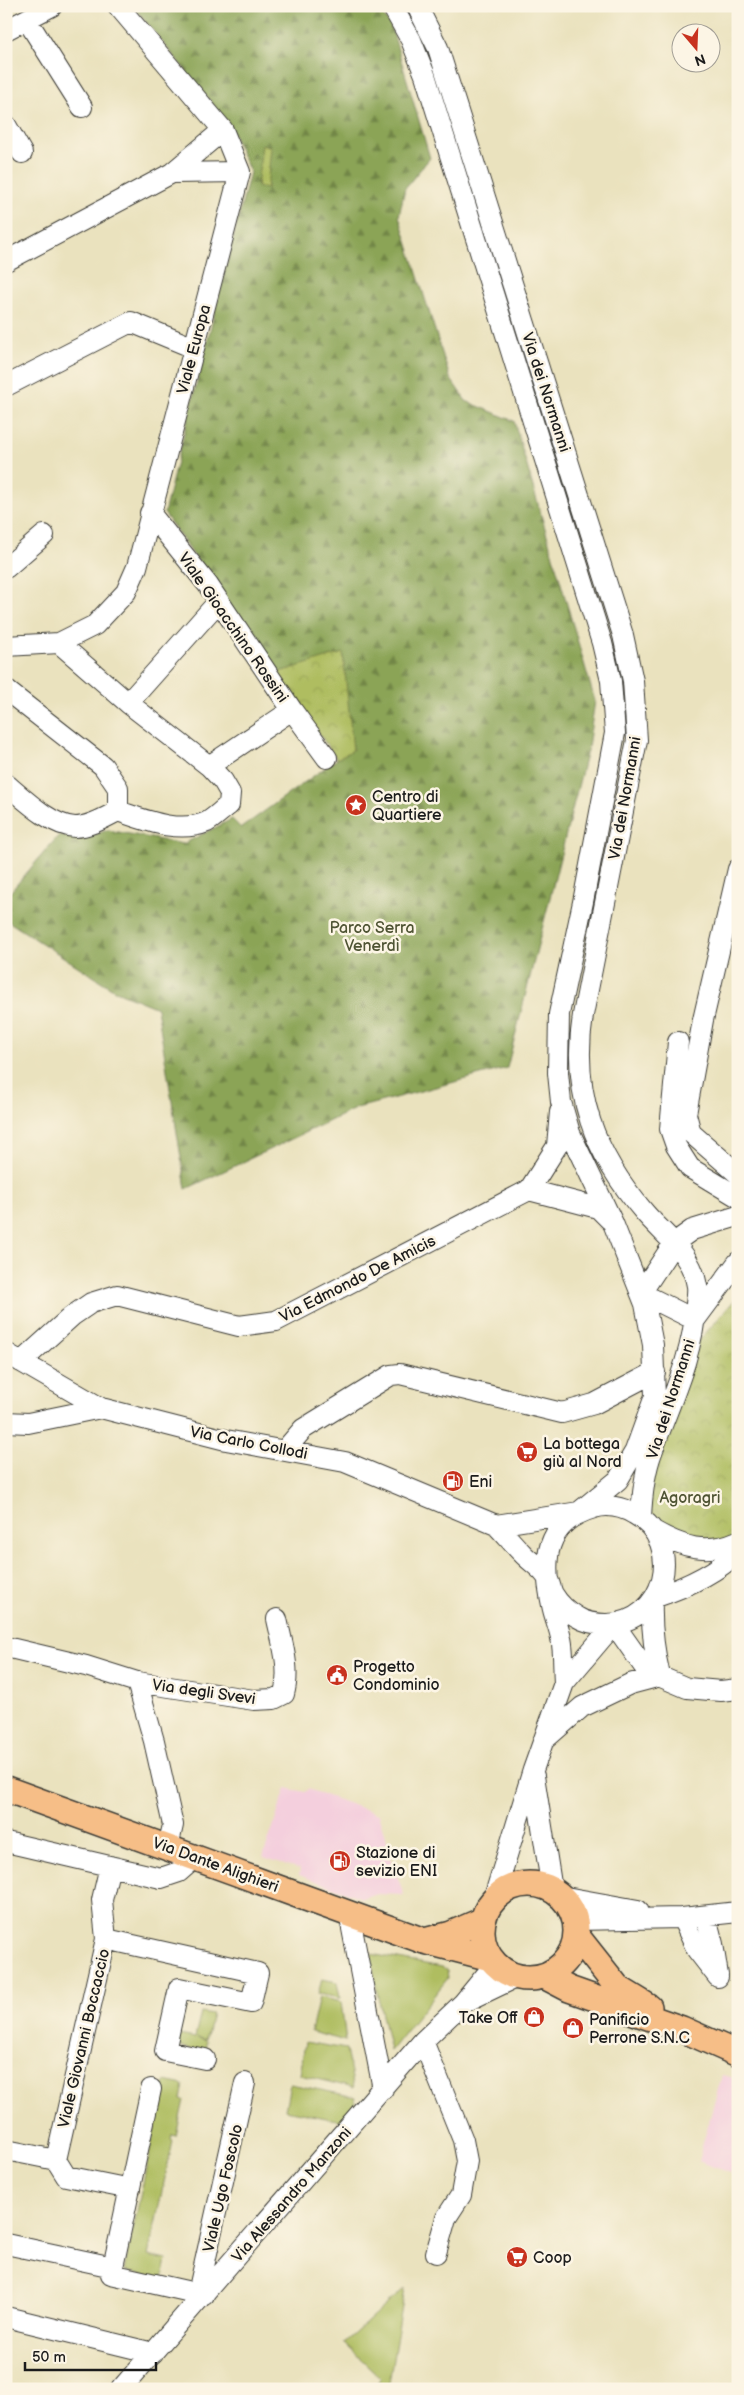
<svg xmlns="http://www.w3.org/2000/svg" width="744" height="2395" font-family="'Balsamiq Sans',sans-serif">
<defs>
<pattern id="forest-firs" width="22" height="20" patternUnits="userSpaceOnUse" patternTransform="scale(1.25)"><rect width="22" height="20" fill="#8ba456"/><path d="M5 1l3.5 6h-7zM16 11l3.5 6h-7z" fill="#718546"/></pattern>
<pattern id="park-crowns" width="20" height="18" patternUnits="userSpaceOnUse" patternTransform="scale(1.25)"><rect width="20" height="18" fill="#afbd60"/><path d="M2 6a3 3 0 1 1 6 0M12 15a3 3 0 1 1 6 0" fill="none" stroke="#96a253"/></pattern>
</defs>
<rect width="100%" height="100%" fill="#fcf5e5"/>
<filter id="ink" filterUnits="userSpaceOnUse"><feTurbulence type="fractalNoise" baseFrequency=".02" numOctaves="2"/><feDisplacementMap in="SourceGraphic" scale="10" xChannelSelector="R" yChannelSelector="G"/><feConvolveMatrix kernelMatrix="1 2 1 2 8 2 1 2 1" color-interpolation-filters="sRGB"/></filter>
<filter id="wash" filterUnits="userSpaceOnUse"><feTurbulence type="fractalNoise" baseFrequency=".0096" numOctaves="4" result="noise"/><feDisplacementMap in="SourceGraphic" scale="20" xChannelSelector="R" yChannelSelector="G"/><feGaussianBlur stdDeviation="1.12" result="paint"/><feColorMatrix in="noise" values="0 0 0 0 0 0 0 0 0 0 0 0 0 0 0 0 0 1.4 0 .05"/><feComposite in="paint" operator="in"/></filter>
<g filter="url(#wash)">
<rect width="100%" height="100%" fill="#eae2be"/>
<path fill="#f4cfdd" d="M286,1788L305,1792L308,1789L378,1814L388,1845L384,1848L387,1859L391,1858L404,1895L374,1894L362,1898L299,1875L300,1869L263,1857Z
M722,2075L738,2079V2176L698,2161Z"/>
<path fill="url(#forest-firs)" stroke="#546039" d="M133,6H376L391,26L430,158L405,188L399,216L450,378L466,401L514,421L595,701L588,747L507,1068L357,1108L186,1189L157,1008L116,991L6,920V897L59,835L79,839L108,830L183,844L232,819L241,828L337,759L164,513L250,172L228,123Z"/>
<path fill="url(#park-crowns)" stroke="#666c3e" d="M343,653L353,750L337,759L276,673Z
M738,1296V1536L732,1544L654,1531L642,1492L687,1354Z"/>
<path fill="#afbd60" stroke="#666c3e" d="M262,144L271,147L267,189L257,187Z
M371,1954L442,1967L447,1970L448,1978L390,2051L377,1992Z
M322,1979L337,1982L340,1998L318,1994Z
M319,1997L341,2002L346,2041L311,2032Z
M201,2012L212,2014L206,2040L197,2038L207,2041L204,2052L177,2046V2037L180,2035L195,2038Z
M305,2042L346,2049L354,2088L300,2075Z
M165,2081L184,2085L181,2099L184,2100L176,2136L172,2135L171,2140L173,2141L148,2256L167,2260L163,2279L124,2271Z
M290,2084L356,2097L354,2105L342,2121L285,2110Z
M405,2288L388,2389H374L381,2378L344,2343Z"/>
</g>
<g filter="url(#ink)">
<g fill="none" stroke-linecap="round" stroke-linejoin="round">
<g stroke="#3b3a34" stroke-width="22">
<path id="minor" d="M417,6L438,48L623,635L633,681L637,740L583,1015C571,1093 594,1154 645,1213C665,1236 692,1254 697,1286C698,1292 696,1300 696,1305C693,1359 667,1408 650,1458C644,1477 642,1497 641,1517
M27,20L82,107
M6,30L52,6
M6,125L22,153
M223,130L172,173L240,172
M6,261L172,173
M6,386L131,322L194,348
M150,513L208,585L292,710L209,766
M6,568L44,535
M59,643L128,703L209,766L223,781L230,793L229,805C222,810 214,818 207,822C178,834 145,820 118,811
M6,646L59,643L95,625L126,592L137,567L240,172L223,130L118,6
M6,690L103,766L118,788V811
M128,703L218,602
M292,710L327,758
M6,784C23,798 51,826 75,827C90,827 106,817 118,811
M738,869L703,1020L686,1114L691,1133L738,1174
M678,1042L670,1129L676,1146L690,1168L738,1197
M560,1112L557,1146L529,1190L598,1208L610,1220
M641,1293L674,1243L692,1230L738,1216
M641,1293L695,1320
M695,1320L738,1262
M6,1353L101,1408L226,1440L345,1462L496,1525L579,1512L618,1480L635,1451L655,1396L653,1345L645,1304L613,1223L570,1133L561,1102L558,1073L559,1014L583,902L615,733L611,681L602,643L425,75L411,40L392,6
M21,1362L72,1316L91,1303L117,1295L239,1326L276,1321L529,1190
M6,1422L28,1423L101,1408
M285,1450L303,1429L391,1375L400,1374L562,1413L594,1404L655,1372
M496,1525C505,1534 513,1544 522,1553C529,1561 540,1567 546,1576C550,1581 550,1588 553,1594C559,1604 568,1612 577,1617C586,1623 597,1624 606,1624C666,1624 686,1542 634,1514C622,1507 607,1504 594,1508C544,1522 542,1561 552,1605C554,1616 559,1627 561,1638C564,1652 563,1668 564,1683
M654,1531C682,1547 706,1555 738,1541
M656,1597C686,1587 715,1574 738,1552
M652,1601C651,1627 654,1651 660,1676
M6,1647L86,1666L137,1682L154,1741L173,1825L168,1847
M137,1682L254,1700L274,1699L284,1694C291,1669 282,1643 277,1619
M543,1741L582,1707L630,1684L660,1676
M534,1776L552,1890
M6,1842L161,1878L179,1872L196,1857
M560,1896L638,1910
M493,1901L533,1770L564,1683L614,1624L647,1671L687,1688L721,1691L738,1689
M349,1913L383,2089
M706,1917L713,1944L718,1975
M682,1918L697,1950L718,1977
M575,1920L682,1918L738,1912
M106,1939L258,1973L251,2003L179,1988L165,2051L205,2059
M469,2000L517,1977
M423,2041L463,2140L467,2161L461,2195L446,2218L436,2253
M6,2150L56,2160L106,1939L102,1900L110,1866
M56,2160L66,2176L130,2189
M6,2244L113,2267L111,2274L204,2295
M113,2267L151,2089
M198,2293L245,2083
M6,2317L153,2353
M121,2389L423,2041L463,2003L495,1964"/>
</g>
<g stroke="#3b3a34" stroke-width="28">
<path id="major" d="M6,1789L424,1941L490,1958
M482 1931a47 47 0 1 1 94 0a47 47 0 1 1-94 0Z
M576,1935L618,1988L649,2007
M424,1941L451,1934L483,1920
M544,1976L569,1989L682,2029L738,2054"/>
</g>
<use href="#minor" stroke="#fff" stroke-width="20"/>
<use href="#major" stroke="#f6be87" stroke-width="25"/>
</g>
</g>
<defs>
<g id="sight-disc" transform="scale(1.125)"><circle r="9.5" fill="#c8321e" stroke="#fcf5e5"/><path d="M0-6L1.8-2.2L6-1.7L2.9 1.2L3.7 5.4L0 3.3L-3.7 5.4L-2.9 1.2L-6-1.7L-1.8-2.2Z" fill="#fff"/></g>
<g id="supermarket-disc" transform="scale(1.125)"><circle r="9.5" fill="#c8321e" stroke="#fcf5e5"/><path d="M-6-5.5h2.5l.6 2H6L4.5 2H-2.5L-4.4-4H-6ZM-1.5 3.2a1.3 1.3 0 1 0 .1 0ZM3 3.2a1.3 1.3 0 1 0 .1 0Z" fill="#fff"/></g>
<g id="fuel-disc" transform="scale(1.125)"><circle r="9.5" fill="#c8321e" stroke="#fcf5e5"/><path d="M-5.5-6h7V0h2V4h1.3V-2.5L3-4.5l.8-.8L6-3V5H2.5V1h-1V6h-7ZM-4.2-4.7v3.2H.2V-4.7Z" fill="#fff"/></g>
<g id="civic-disc" transform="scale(1.125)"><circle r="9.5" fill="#c8321e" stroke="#fcf5e5"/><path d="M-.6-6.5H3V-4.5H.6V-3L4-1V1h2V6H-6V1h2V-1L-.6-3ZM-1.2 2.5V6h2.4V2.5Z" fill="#fff"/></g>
<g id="shop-disc" transform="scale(1.125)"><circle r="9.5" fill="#c8321e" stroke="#fcf5e5"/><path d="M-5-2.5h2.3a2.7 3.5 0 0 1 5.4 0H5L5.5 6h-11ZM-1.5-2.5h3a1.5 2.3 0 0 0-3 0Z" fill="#fff"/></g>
</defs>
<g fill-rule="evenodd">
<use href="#sight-disc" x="356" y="805"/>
<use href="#supermarket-disc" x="527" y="1452"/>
<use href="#fuel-disc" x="453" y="1481"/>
<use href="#civic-disc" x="337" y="1675"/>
<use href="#fuel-disc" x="340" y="1861"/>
<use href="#shop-disc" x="534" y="2017"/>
<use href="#shop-disc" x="573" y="2028"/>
<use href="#supermarket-disc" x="517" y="2257"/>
</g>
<g text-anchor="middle" stroke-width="5" stroke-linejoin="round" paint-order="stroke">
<g font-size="16" fill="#1c1c1c" stroke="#fcf5e5">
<text transform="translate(193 349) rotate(-75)" y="6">Viale Europa</text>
<text transform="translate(547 392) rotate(72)" y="6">Via dei Normanni</text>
<text transform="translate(234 627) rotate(55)" y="6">Viale Gioacchino Rossini</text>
<text transform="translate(624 798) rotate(-80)" y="6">Via dei Normanni</text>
<text transform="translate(357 1278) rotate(-27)" y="6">Via Edmondo De Amicis</text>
<text transform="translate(670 1399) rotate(-72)" y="6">Via dei Normanni</text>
<text transform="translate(249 1442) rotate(11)" y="6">Via Carlo Collodi</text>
<text transform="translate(204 1691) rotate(8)" y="6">Via degli Svevi</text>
<text transform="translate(216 1864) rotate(20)" y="6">Via Dante Alighieri</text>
<text transform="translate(83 2038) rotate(-77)" y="6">Viale Giovanni Boccaccio</text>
<text transform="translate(222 2188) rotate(-77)" y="6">Viale Ugo Foscolo</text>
<text transform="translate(291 2194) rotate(-49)" y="6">Via Alessandro Manzoni</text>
</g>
<g font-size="16" fill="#1c1c1c" stroke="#fcf5e5" text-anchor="start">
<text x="372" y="802">Centro di<tspan x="372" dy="18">Quartiere</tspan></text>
<text x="543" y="1449">La bottega<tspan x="543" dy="18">giù al Nord</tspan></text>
<text x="469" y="1487">Eni</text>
<text x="353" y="1672">Progetto<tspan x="353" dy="18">Condominio</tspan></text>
<text x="356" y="1858">Stazione di<tspan x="356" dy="18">sevizio ENI</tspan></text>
<text x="518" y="2023" text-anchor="end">Take Off</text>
<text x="589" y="2025">Panificio<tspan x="589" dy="18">Perrone S.N.C</tspan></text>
<text x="533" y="2263">Coop</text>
</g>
<g font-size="16" fill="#4f5434" stroke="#fcf5e5">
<text x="372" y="933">Parco Serra<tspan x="372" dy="18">Venerdì</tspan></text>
<text x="690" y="1503">Agoragri</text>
</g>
</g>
<rect width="744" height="2395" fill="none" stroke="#fcf5e5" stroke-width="25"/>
<g transform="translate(696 48) rotate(161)"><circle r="24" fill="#fcf5e5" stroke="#a29e95"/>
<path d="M0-4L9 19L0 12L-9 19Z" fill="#c8321e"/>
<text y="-8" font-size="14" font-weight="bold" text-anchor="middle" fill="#1c1c1c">N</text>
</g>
<path d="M25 2362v8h131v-8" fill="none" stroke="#1c1c1c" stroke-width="2.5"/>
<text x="32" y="2362" font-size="15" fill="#1c1c1c" stroke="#fcf5e5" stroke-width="4" paint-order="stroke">50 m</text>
</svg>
